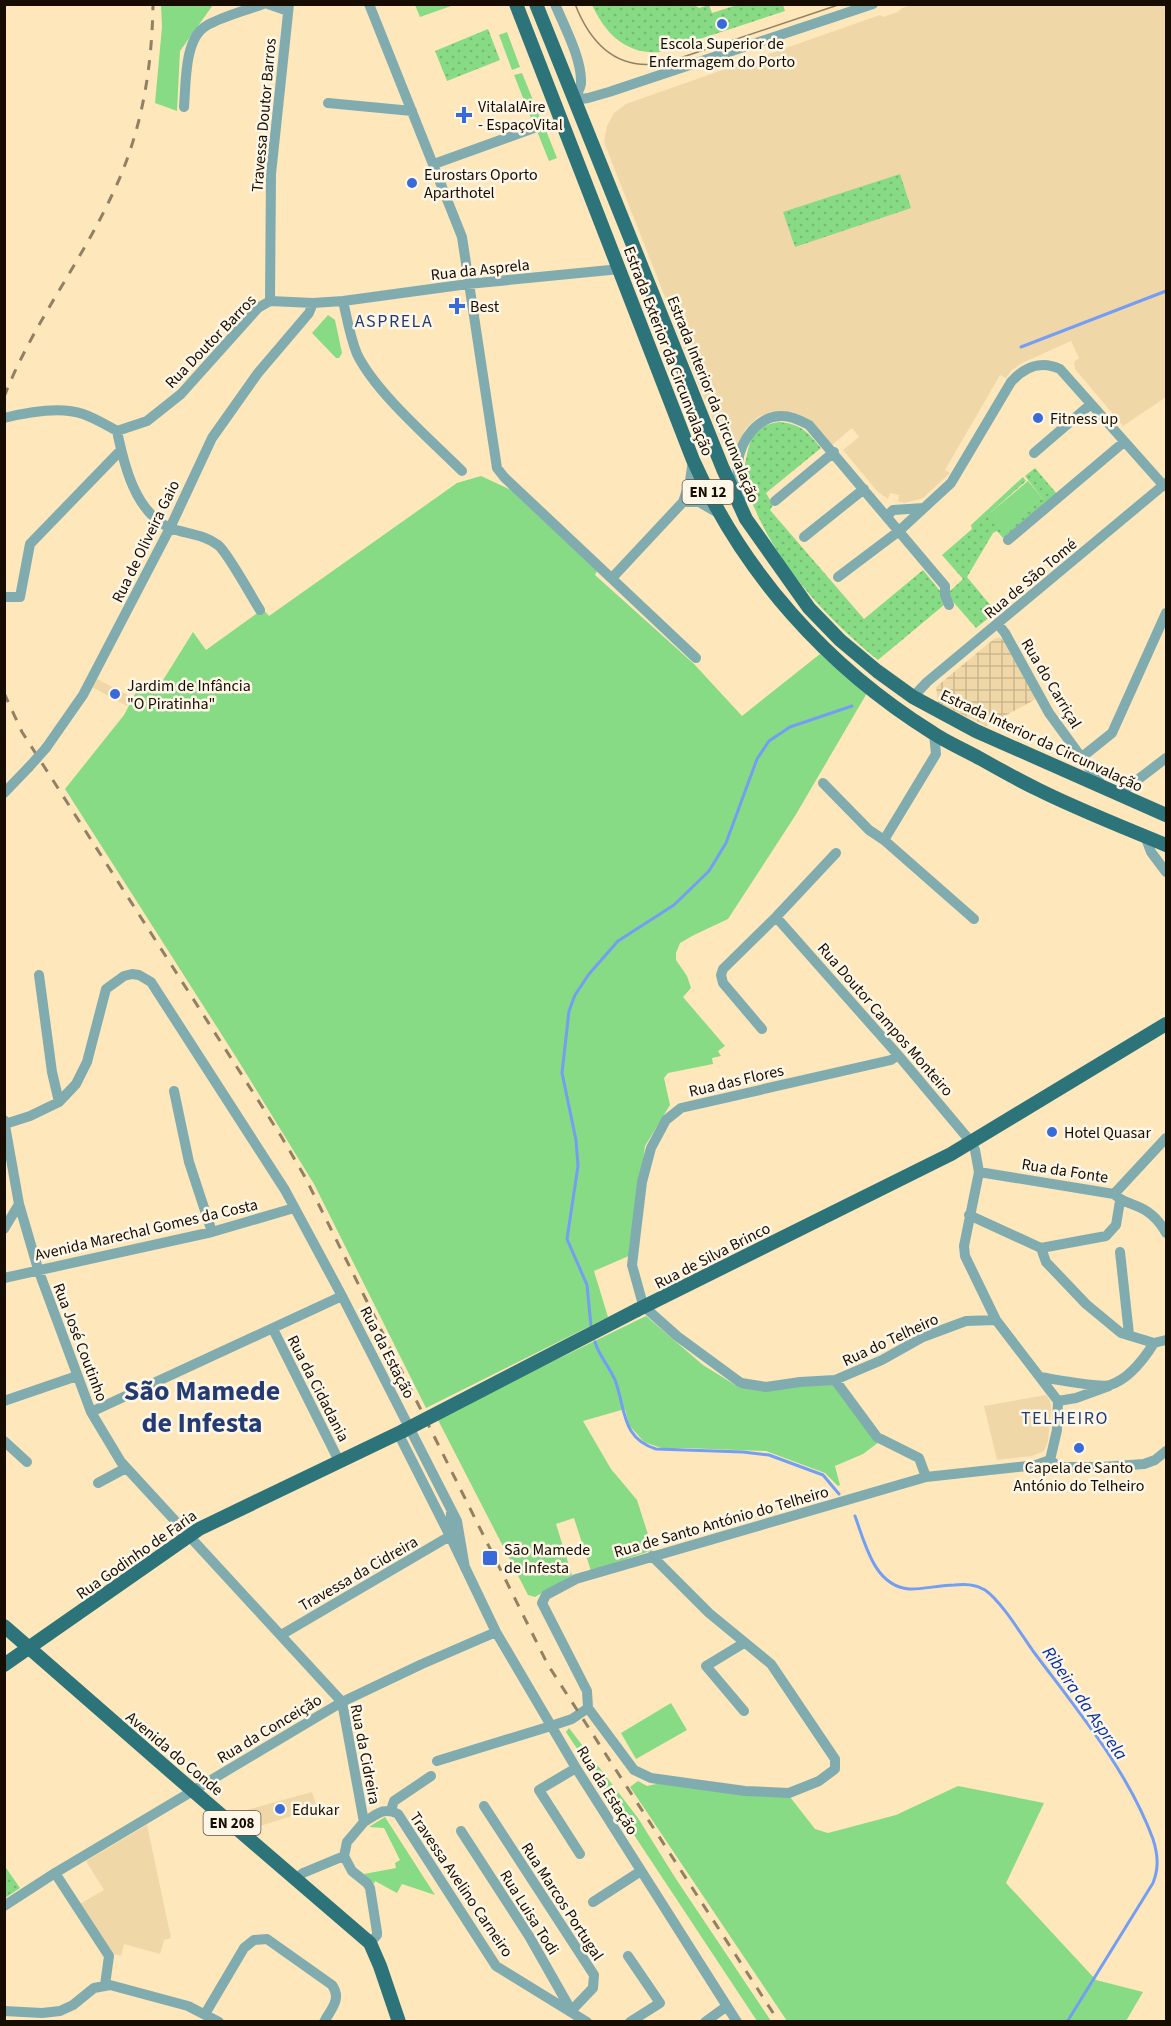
<svg xmlns="http://www.w3.org/2000/svg" width="1171" height="2026" font-family="'Source Sans 3',sans-serif">
<defs>
<pattern id="industrial-grid" width="8" height="8" patternUnits="userSpaceOnUse" patternTransform="scale(1.5)"><rect width="8" height="8" fill="#efd7a7"/><path d="M0 4h8M4 0v8" fill="none" stroke="#ccb78e"/></pattern>
<pattern id="garden-dots" width="8" height="8" patternUnits="userSpaceOnUse" patternTransform="scale(1.5)"><rect width="8" height="8" fill="#87db84"/><path d="M2 2h.1M6 6h.1" fill="none" stroke="#74bb70" stroke-width="1.8" stroke-linecap="round"/></pattern>
</defs>
<rect width="100%" height="100%" fill="#fee7bb"/>
<path fill="#efd7a7" d="M912,5H1166V397L1123,426L1075,369L1074,362L1079,358L1071,341L1022,363L1012,370L1006,378L1000,375L945,470L950,473L923,498L904,503L898,501L899,495L890,493L888,499L878,492L843,450L859,437L852,428L832,445L793,412H771L758,417L746,428L736,450L729,452L725,449L675,326L678,319L685,315L684,309L669,307L604,142L607,126L614,113L626,104L745,62L762,58L766,55L880,15L883,17L898,12L902,8Z
M97,679L132,697L127,706L92,687Z
M1046,1395L1050,1401L1051,1408L1048,1441L1044,1451L1032,1456L997,1460L984,1406Z
M312,1792L317,1808L260,1826L243,1811Z
M147,1825L171,1938L164,1940L160,1954L124,1944L121,1956L111,1953L78,1905L104,1890L86,1861Z"/>
<path fill="url(#industrial-grid)" d="M999,637L1004,641L1036,699L986,726L938,703L936,687L994,639Z"/>
<path fill="#87db84" d="M161,5H213L180,51L177,111L155,103L162,27Z
M415,5H454L420,17Z
M507,32L520,67L512,70L499,35Z
M522,73L541,120L533,123L514,75Z
M545,128L557,158L549,161L537,131Z
M328,315L335,320L342,353L339,358H336L312,333Z
M481,476L511,490L597,571L595,575L694,664L742,716L820,654L867,693L795,816L728,919L694,935L680,943L676,953V960L687,976L691,988L683,997L725,1046L718,1051L721,1056L712,1058L713,1064L668,1073L664,1078L670,1105L645,1146L631,1255L594,1271L608,1317L426,1408L314,1184L236,1057L65,789L124,715L140,685L155,693L193,632L206,650L263,609L269,616L457,483Z
M1028,481L1042,498L1005,529L991,512Z
M646,1316L703,1365L740,1388L833,1383L879,1442L863,1454L835,1466L840,1485L838,1486L825,1473L766,1451L684,1448L664,1449L644,1442L629,1425L625,1409L583,1421L611,1469L637,1500L653,1550L591,1571L574,1518L556,1524L572,1575L535,1597L528,1595L437,1418Z
M671,1703L687,1730L636,1759L621,1733Z
M569,1728L638,1818L676,1879L771,2021H757L566,1732Z
M638,1781L647,1786L661,1783L790,1797L815,1829L828,1833L896,1815L958,1786L1044,1803L1006,1883L1096,1980L1143,1992L1126,2021H787L630,1787Z
M385,1817L435,1895L402,1884L397,1893L375,1881L374,1884L364,1874L396,1868L395,1863L400,1860L384,1828L369,1827Z"/>
<path fill="url(#garden-dots)" d="M693,4L699,8L709,5L712,13L737,5H783L785,11L660,52C626,55 605,33 592,5Z
M488,29L500,60L447,81L435,51Z
M900,174L911,208L795,247L783,212Z
M779,422C802,424 807,432 821,448L766,493L773,505L770,510L864,619L923,570L941,592L944,605L878,660C829,620 785,573 758,516C753,504 745,490 744,477C743,470 746,461 747,454C752,432 757,426 779,422Z
M1035,468L1057,494L1003,538L997,531L993,533L967,577L996,612L976,628L949,597L948,593L963,579L942,555L972,529L971,525L1023,477L1026,481L991,512L1005,528L1042,498L1025,476Z
M4,1865L20,1888L5,1898H4Z"/>
<g fill="none" stroke-linecap="round" stroke-linejoin="round">
<path stroke="#749ef4" stroke-width="3" d="M1021,347L1166,291
M591,1326L587,1285L567,1239L578,1166L576,1140L562,1073L569,1011L575,995L589,974L618,941L674,905L709,871L726,843L757,759L769,741L790,727L852,706
M595,1342C599,1356 609,1366 615,1380C626,1409 621,1438 656,1449L743,1452L769,1455L823,1475L839,1494
M855,1516C865,1543 874,1586 909,1589C919,1590 941,1585 954,1585C965,1584 975,1584 985,1590C1001,1601 1021,1634 1033,1651C1077,1710 1127,1769 1153,1839C1158,1855 1159,1868 1153,1883L1067,2022"/>
<path stroke="#80acb0" stroke-width="10" d="M268,4L288,11
M369,4L462,237L497,468L504,477L696,658
M555,4C564,26 582,59 581,83C581,88 576,95 574,100
M574,100L588,98L609,92L873,4
M328,103L412,111
M184,107C186,84 184,39 206,26C223,16 245,11 263,4
M434,164L534,128
M270,301L271,174L289,4
M343,301C347,318 350,337 357,354C376,393 431,440 462,471
M4,418C28,412 60,406 83,414C95,418 106,425 117,431L147,421L181,394L258,308L270,301L313,303L343,301L468,284L620,269
M117,431C124,465 135,512 170,528C186,534 204,534 218,545C228,553 251,596 260,610
M1034,453L1091,404
M742,501C739,489 736,476 738,463C740,441 758,415 783,416C792,416 801,421 809,425L945,586V595L949,605
M775,501L834,452
M683,502H699L718,513
M887,516L893,510L924,508
M804,537L864,489
M1008,540L1124,442
M838,577L899,531L951,483L1011,382C1024,367 1041,360 1060,369L1164,486
M612,578L683,502L690,481L693,460
M5,597H20L30,544L121,450
M998,624L1005,633L1049,713L1103,787
M913,697L927,682L1166,483
M46,748L83,695L170,528L212,438L258,373L309,313L313,303
M1082,757L1112,733L1166,613
M823,783L869,830L884,840L936,754L934,734
M4,793L29,767
M1119,794L1166,758
M1145,836L1151,852L1166,872
M884,840L974,919
M776,917L898,1055L971,1142L975,1150L979,1172L964,1246L965,1256L996,1320L1058,1401L1076,1398L1109,1386
M39,975L52,1072L59,1102
M762,1029L723,983L721,975L723,969L776,917L836,853
M898,1055L891,1060L681,1108L666,1120L651,1148L642,1182L632,1265L642,1301L649,1311L677,1336L741,1383L766,1387L800,1382L835,1380L882,1360L923,1337L966,1321L996,1320
M174,1091L189,1162L212,1232
M4,1120L19,1204L38,1269L91,1412L121,1462L342,1702L364,1822L347,1842L344,1856L352,1871L367,1883L370,1888L377,1932V1935L370,1943
M5,1124L30,1116L59,1102L76,1084L87,1062L106,989L124,976L132,974L139,975L151,982L285,1190L342,1296L457,1521L465,1568
M979,1172L1114,1194C1121,1201 1125,1201 1134,1205C1149,1210 1159,1220 1166,1233
M1114,1194L1166,1138
M969,1215L1041,1248L1046,1262L1086,1304L1121,1333L1154,1343
M4,1229L19,1204
M1041,1248L1106,1236L1116,1225L1120,1201
M1120,1252L1129,1334
M4,1278L212,1232L294,1208
M273,1329L339,1461
M1040,1377C1053,1379 1100,1388 1110,1385C1129,1379 1144,1359 1154,1343L1166,1340
M835,1380L877,1437L919,1458L926,1477
M4,1401L77,1376
M91,1412L342,1296
M4,1441L27,1462
M1050,1460L1059,1467H1102L1144,1464L1155,1460L1166,1451
M1050,1460L1057,1430L1058,1401
M98,1483L126,1468
M451,1513L450,1536L496,1632L576,1768L737,2022
M281,1635L450,1536L398,1433
M588,1708L634,1770L651,1778L745,1791L789,1793L819,1781L835,1769V1759L771,1664L709,1613L652,1556
M744,1711L706,1666L744,1643
M437,1761L551,1726L572,1719L588,1708L587,1691L542,1603L546,1595L576,1579L926,1477L1036,1465L1050,1460
M576,1768L539,1790L580,1854
M484,1806L594,1975L593,1988L571,2011
M391,1810L394,1801L431,1776
M364,1822C376,1815 384,1806 398,1814L496,1966L587,2022
M461,1831L529,1936L571,2010
M55,1873L109,1956L105,1985
M296,1879L303,1873L344,1856
M593,1902L641,1871
M4,1906L55,1873L342,1702L422,1664L496,1632
M628,1956L660,2003L630,2022
M4,2011L42,2013L60,2011L73,2005L94,1988L110,1985L188,2006L219,2022
M205,2014L244,1948L254,1940L267,1939L332,1985C342,1999 331,2009 324,2022
M705,2022L727,2006"/>
<path stroke="#2c747a" stroke-width="14" d="M516,4L693,460C743,573 827,667 933,733C948,743 965,750 981,759C999,769 1018,780 1037,789C1079,810 1123,827 1166,845
M536,4L723,469L746,519L809,608L840,640L877,671L913,697L976,731L1166,815
M637,1310L951,1154L1166,1024
M4,1626L177,1777L370,1943L380,1966L399,2022
M4,1665L199,1529L403,1431"/>
<path stroke="#918063" stroke-width="1.5" d="M575,4C593,50 624,75 674,60L841,4"/>
<path stroke="#918063" stroke-width="3" stroke-dasharray="10 10" stroke-linecap="butt" d="M4,397C32,325 80,264 112,195C141,135 152,71 153,4
M4,693L22,732L281,1136L305,1177L548,1665L779,2022"/>
<path stroke="#80acb0" stroke-width="10" d="M29,767L46,748"/>
<path stroke="#2c747a" stroke-width="14" d="M403,1431L637,1310"/>
</g>
<g fill="#386ada" stroke="#fef7e8" stroke-width="2">
<circle cx="722" cy="24" r="6"/>
<path d="M461 106h6v6h6v6h-6v6h-6v-6h-6v-6h6z"/>
<circle cx="412" cy="183" r="6"/>
<path d="M454 297h6v6h6v6h-6v6h-6v-6h-6v-6h6z"/>
<circle cx="1038" cy="418" r="6"/>
<circle cx="115" cy="694" r="6"/>
<circle cx="1052" cy="1132" r="6"/>
<circle cx="1079" cy="1448" r="6"/>
<rect x="482" y="1550" width="16" height="16" rx="3"/>
<circle cx="280" cy="1809" r="6"/>
</g>
<g text-anchor="middle" stroke-width="5" stroke-linejoin="round" paint-order="stroke">
<g fill="#fef7e8" stroke="#5c5246" stroke-width="1.5">
<rect x="682.5" y="480" width="51" height="24" rx="4.5"/>
<rect x="203.5" y="1811" width="57" height="24" rx="4.5"/>
</g>
<g font-size="15" font-weight="bold" fill="#170c00">
<text x="708" y="497">EN 12</text>
<text x="232" y="1828">EN 208</text>
</g>
<g font-size="16" fill="#170c00" stroke="#fef7e8" text-anchor="start">
<text x="722" y="49" text-anchor="middle">Escola Superior de<tspan x="722" dy="18">Enfermagem do Porto</tspan></text>
<text x="478" y="112">VitalalAire<tspan x="478" dy="18">- EspaçoVital</tspan></text>
<text x="424" y="180">Eurostars Oporto<tspan x="424" dy="18">Aparthotel</tspan></text>
<text x="470" y="312">Best</text>
<text x="1050" y="424">Fitness up</text>
<text x="127" y="691">Jardim de Infância<tspan x="127" dy="18">"O Piratinha"</tspan></text>
<text x="1064" y="1138">Hotel Quasar</text>
<text x="1079" y="1473" text-anchor="middle">Capela de Santo<tspan x="1079" dy="18">António do Telheiro</tspan></text>
<text x="504" y="1555">São Mamede<tspan x="504" dy="18">de Infesta</tspan></text>
<text x="292" y="1815">Edukar</text>
</g>
<g font-size="16" fill="#170c00" stroke="#fef7e8">
<text transform="translate(263 115) rotate(-85)" y="6">Travessa Doutor Barros</text>
<text transform="translate(480 269) rotate(-6)" y="6">Rua da Asprela</text>
<text transform="translate(210 341) rotate(-46)" y="6">Rua Doutor Barros</text>
<text transform="translate(669 351) rotate(69)" y="6">Estrada Exterior da Circunvalação</text>
<text transform="translate(714 399) rotate(68)" y="6">Estrada Interior da Circunvalação</text>
<text transform="translate(145 541) rotate(-64)" y="6">Rua de Oliveira Gaio</text>
<text transform="translate(1030 578) rotate(-40)" y="6">Rua de São Tomé</text>
<text transform="translate(1052 683) rotate(59)" y="6">Rua do Carriçal</text>
<text transform="translate(1042 740) rotate(25)" y="6">Estrada Interior da Circunvalação</text>
<text transform="translate(886 1019) rotate(49)" y="6">Rua Doutor Campos Monteiro</text>
<text transform="translate(736 1080) rotate(-13)" y="6">Rua das Flores</text>
<text transform="translate(1065 1170) rotate(9)" y="6">Rua da Fonte</text>
<text transform="translate(146 1229) rotate(-13)" y="6">Avenida Marechal Gomes da Costa</text>
<text transform="translate(712 1255) rotate(-27)" y="6">Rua de Silva Brinco</text>
<text transform="translate(890 1339) rotate(-25)" y="6">Rua do Telheiro</text>
<text transform="translate(81 1342) rotate(69)" y="6">Rua José Coutinho</text>
<text transform="translate(388 1352) rotate(63)" y="6">Rua da Estação</text>
<text transform="translate(319 1388) rotate(63)" y="6">Rua da Cidadania</text>
<text transform="translate(721 1521) rotate(-16)" y="6">Rua de Santo António do Telheiro</text>
<text transform="translate(136 1554) rotate(-35)" y="6">Rua Godinho de Faria</text>
<text transform="translate(358 1573) rotate(-30)" y="6">Travessa da Cidreira</text>
<text transform="translate(269 1728) rotate(-31)" y="6">Rua da Conceição</text>
<text transform="translate(175 1753) rotate(40)" y="6">Avenida do Conde</text>
<text transform="translate(366 1754) rotate(79)" y="6">Rua da Cidreira</text>
<text transform="translate(608 1790) rotate(58)" y="6">Rua da Estação</text>
<text transform="translate(462 1884) rotate(56)" y="6">Travessa Avelino Carneiro</text>
<text transform="translate(563 1901) rotate(57)" y="6">Rua Marcos Portugal</text>
<text transform="translate(530 1912) rotate(58)" y="6">Rua Luisa Todi</text>
</g>
<g font-size="18" letter-spacing="1.5" fill="#223c73" stroke="#fef7e8">
<text x="394" y="327">ASPRELA</text>
<text x="1065" y="1424">TELHEIRO</text>
</g>
<g font-size="18" font-style="italic" fill="#002ca7" stroke="#fef7e8">
<text transform="translate(1085 1703) rotate(55)" y="6">Ribeira da Asprela</text>
</g>
<g font-size="28" font-weight="bold" fill="#223c73" stroke="#fef7e8">
<text x="202" y="1400">São Mamede<tspan x="202" dy="32">de Infesta</tspan></text>
</g>
</g>
<rect width="1171" height="2026" fill="none" stroke="#170c00" stroke-width="12"/>
</svg>
